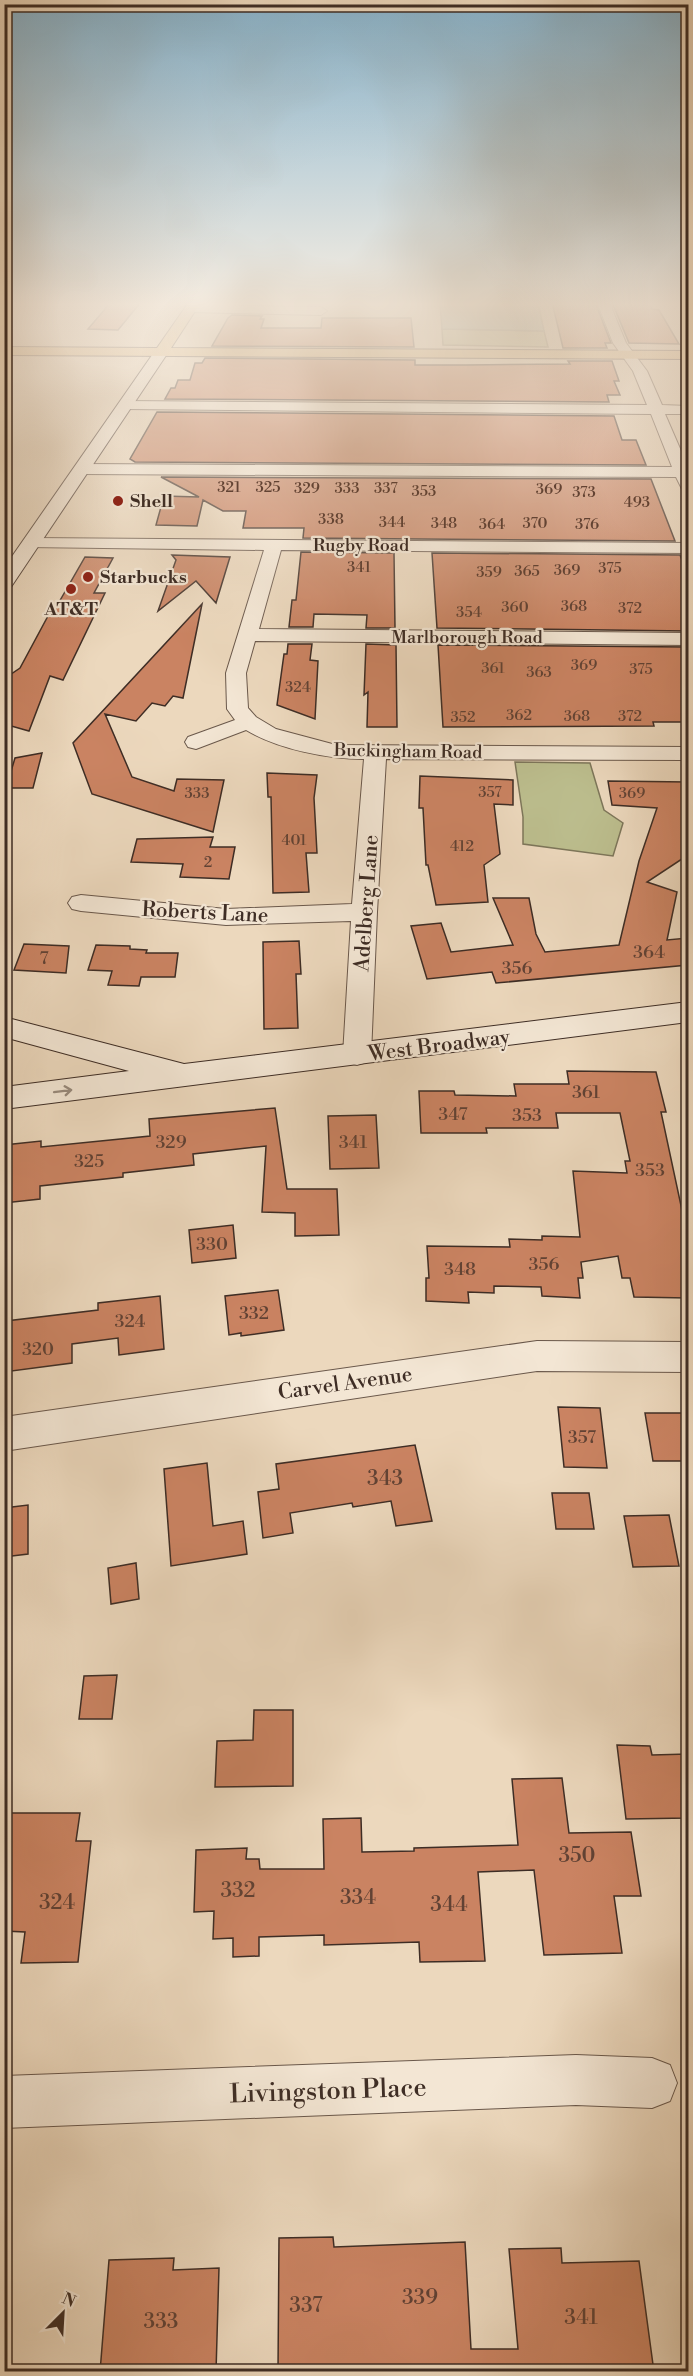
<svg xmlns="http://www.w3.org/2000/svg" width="693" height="2376" font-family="'Libre Bodoni',serif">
<rect width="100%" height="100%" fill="#ecd8bd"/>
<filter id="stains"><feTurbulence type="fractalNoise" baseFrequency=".00333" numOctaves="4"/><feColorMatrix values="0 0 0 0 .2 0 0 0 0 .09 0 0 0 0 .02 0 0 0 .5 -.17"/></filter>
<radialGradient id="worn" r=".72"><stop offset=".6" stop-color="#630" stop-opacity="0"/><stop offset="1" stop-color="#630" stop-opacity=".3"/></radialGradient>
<path fill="#bcbe8e" stroke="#7d765a" stroke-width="1.5" d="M442,329L544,331L548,347L443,345Z
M515,762L590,763L604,810L623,823L613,856L523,844V817Z"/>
<path fill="#99baaf" stroke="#758278" stroke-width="1.5" d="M440,302H538L544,331L442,329Z"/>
<path fill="#ca8362" stroke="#3e2d25" stroke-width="1.5" d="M111,302H141L118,330L88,329Z
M552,302H595L611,343H605L607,348H563Z
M612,302H649L652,309L659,310L679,344L629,343Z
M232,315L262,316L260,319H264L261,328H321L322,318H411L414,347L212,346L228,318Z
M205,358L415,360V365H466L570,364L568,361H612L619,381H614L620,395H607L609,402L165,399L171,388H175L178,380H190L195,363H202Z
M157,412L614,416L622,440H636L646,465L135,462L130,459Z
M161,477L651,479L675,541L303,538L304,528H243L246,511H223L203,500L197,526L156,525L164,496L199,497Z
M301,552L394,553L395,628H366L367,615L314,614L313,627H289L292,600H296Z
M432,553L680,555L685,568H688V631L437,628Z
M172,555L230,557L216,603L196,581L158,611L176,560Z
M85,557L113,558L94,593H105L63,680L50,676L29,731L4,724V679L20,668L48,616H51Z
M202,604L183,698L173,696L165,706L152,703L136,721L105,714L132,777L174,791L177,779L224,780L213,832L92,794L73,743Z
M288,644H312L310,660L318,661L315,719L277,705L284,654H287Z
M366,644L396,645L397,727H367L368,692L364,695Z
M438,645L688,647V722H653L654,726L443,727Z
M42,753L33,788H6L15,758Z
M267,773L317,775L314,798L317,853H306L309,892L273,893L271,797H268Z
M420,776L513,780V805L494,804L500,854L484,865L488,902L436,905L428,865H426L423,808H419Z
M608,781L688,782V855L647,882L677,892L667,940L688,938V965L496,983L492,972L427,979L411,926L441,923L451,952L513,945L493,898H529L536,934L545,952L619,945L639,861L657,808L612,805Z
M213,837L210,847H235L229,879L180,877L183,864L131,862L137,839Z
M299,941L301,974H296L298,1028L264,1029L263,942Z
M24,944L69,946L66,973L14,970Z
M96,945L130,946V949L147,950L146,953H178L175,977H141L139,986L108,985L112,971L88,970Z
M567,1071L656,1072L666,1112H661L683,1215H688V1298L634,1297L630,1278H622L618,1256L581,1262L583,1278H578L580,1298L542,1296L541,1287L494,1286V1293L468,1292L469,1303L426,1301V1278H429L427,1246L510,1247L509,1239L542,1240V1236L580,1237L573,1171L627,1173L625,1161H630L620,1113H556L558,1128H486L487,1133H421L419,1091H454L455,1095L516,1096L514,1084H569Z
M275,1108L287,1189H337L339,1235L295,1236V1213L262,1212L266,1146L193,1154L194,1165L123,1173V1177L40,1186V1199L4,1203V1145L41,1141V1147L150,1136L149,1119Z
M376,1115L379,1168L330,1169L328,1116Z
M233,1225L236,1258L192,1263L189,1230Z
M278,1290L284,1330L241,1336V1333L229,1335L225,1296Z
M160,1296L164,1349L119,1355L118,1338L72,1344V1363L4,1372L6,1321L98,1310V1303Z
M558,1407L600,1408L607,1468L564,1467Z
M645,1413H688V1461H653Z
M415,1445L432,1521L396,1526L391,1501L353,1507L352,1503L290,1513L293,1533L263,1538L258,1492L279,1489L276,1464Z
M207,1463L213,1526L243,1521L247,1554L171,1566L164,1469Z
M552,1493H589L594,1529H556Z
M28,1505V1554L4,1557V1508Z
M669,1515L679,1566L633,1567L624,1516Z
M136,1563L139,1599L111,1604L108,1568Z
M117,1675L112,1719H79L84,1676Z
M254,1710H293V1786L215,1787L217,1741L253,1740Z
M617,1745L650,1746L652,1755L688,1754V1818L626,1819Z
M562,1778L569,1833L631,1832L641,1896H614L622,1953L544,1955L534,1870L478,1872L485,1961L420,1962L419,1942L324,1945V1935L259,1937V1956L233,1957V1938L213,1939L214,1911L194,1912L196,1850L247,1848L246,1859H259L260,1869H324L323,1819L361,1818L362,1852L414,1851V1848L518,1845L512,1779Z
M4,1813H80L76,1841H91L78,1962L21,1963L25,1932L4,1931Z
M333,2237L334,2247L465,2242L471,2349H518L509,2249L561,2248L562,2263L639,2261L654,2372H431L430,2365L335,2369V2372H278L279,2238Z
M174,2258L173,2270L219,2268L216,2372H100L109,2260Z"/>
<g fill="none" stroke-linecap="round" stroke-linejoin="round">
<g stroke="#6a584b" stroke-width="2">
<path id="minor" d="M597,302H609L626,343L647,371L662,405L688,406V414H665L688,467V491L682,489L676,477L82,474L74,469L82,464L672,467L651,414L125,409L118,405L125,401L647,405L633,371L613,343Z
M191,305L321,307L327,311L321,315L187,312L185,309Z
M33,538L688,543V553L281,550L259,629L688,633V645L255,641L246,673L248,708L256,717L276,729L336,745L688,747V760L386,759L377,912L371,1055L367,1062L357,1065L347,1062L343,1055L351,921L226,925L81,911L72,909L68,903L72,897L81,895L226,909L352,904L364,759C327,759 278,749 246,730L196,749L188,747L185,742L188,737L235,720L227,709L226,673L264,550L27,547L24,543L27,539Z
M537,1341L688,1342V1372L537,1371L4,1451V1417Z
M576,2055L652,2058L670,2065L677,2083L670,2101L652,2108L576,2105L4,2128V2076Z"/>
</g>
<g stroke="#3e2d25" stroke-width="2">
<path id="secondary" d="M162,347L169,351L11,587L4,589V568L157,348Z
M688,1002V1022L4,1109V1087L129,1071L4,1037V1017L184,1064Z"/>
</g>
<g stroke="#3e2d25" stroke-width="2">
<path id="primary" d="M189,302H201L171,348L688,351V359L4,355V347L157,348Z"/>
</g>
<use href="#minor" fill="#f3e6d4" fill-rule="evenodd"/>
<use href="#secondary" fill="#f3e6d4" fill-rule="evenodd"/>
<use href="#primary" fill="#e6bc7e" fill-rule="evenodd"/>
</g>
<defs><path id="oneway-shaft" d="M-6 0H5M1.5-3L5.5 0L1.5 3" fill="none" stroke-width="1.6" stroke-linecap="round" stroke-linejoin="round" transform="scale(1.5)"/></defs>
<use stroke="#988a7c" href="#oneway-shaft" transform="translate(63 1091) rotate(-7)"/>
<linearGradient id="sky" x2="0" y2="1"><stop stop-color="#88b6d1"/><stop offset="0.48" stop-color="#f6ede1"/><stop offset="1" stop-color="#f6ede1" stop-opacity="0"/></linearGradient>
<rect width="693" height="634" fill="url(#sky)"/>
<g fill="#8f2418" stroke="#f3e6d4" stroke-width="2">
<circle cx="118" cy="501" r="6"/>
<circle cx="88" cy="577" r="6"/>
<circle cx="71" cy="589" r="6"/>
</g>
<g text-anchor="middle" stroke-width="4.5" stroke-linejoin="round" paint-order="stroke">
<g font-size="15" fill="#614234">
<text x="229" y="492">321</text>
<text x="268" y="492">325</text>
<text x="307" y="493">329</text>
<text x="347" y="493">333</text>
<text x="386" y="493">337</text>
<text x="549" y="494">369</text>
<text x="424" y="496">353</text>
<text x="584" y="497">373</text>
<text x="637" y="507">493</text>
<text x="331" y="524">338</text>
<text x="392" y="527">344</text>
<text x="444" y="528">348</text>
<text x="535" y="528">370</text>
<text x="492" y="529">364</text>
<text x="587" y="529">376</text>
<text x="359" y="572">341</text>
<text x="610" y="573">375</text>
<text x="567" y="575">369</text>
<text x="527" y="576">365</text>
<text x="489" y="577">359</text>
<text x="574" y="611">368</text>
<text x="515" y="612">360</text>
<text x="630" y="613">372</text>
<text x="469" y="617">354</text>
<text x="584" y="670">369</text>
<text x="493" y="673">361</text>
<text x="641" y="674">375</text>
<text x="539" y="677">363</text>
<text x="298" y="692">324</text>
<text x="519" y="720">362</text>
<text x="577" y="721">368</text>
<text x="630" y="721">372</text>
<text x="463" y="722">352</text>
<text x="490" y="797">357</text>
<text x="197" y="798">333</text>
<text x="632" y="798">369</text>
<text x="294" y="845">401</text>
<text x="462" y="851">412</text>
<text x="208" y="867">2</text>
</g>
<g font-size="18" font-weight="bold" fill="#3e2d25" stroke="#f3e6d4" text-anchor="start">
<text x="130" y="507">Shell</text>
<text x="100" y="583">Starbucks</text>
<text x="71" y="615" text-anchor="middle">AT&amp;T</text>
</g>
<g font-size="18" fill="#3e2d25" stroke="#f3e6d4">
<text x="361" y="551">Rugby Road</text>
<text x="467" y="643">Marlborough Road</text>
<text transform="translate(408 751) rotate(1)" y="6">Buckingham Road</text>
</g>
<g font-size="18" fill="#614234">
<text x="649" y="958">364</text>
<text x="44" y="964">7</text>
<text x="517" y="974">356</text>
<text x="586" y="1098">361</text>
<text x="453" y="1120">347</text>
<text x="527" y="1121">353</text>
<text x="171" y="1148">329</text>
<text x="353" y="1148">341</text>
<text x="89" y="1167">325</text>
<text x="650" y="1176">353</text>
<text x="212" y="1250">330</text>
<text x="544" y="1270">356</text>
<text x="460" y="1275">348</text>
<text x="254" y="1319">332</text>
<text x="130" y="1327">324</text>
<text x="38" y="1355">320</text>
<text x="582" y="1443">357</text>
</g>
<g font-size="21" fill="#3e2d25" stroke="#f3e6d4">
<text transform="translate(366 903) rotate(-86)" y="7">Adelberg Lane</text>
<text transform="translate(205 912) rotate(3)" y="7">Roberts Lane</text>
<text transform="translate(439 1045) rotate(-7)" y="7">West Broadway</text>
<text transform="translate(345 1383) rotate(-8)" y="7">Carvel Avenue</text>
</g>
<g font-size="21" fill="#614234">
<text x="385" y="1485">343</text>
<text x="577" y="1862">350</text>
<text x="238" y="1897">332</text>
<text x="358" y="1904">334</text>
<text x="57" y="1909">324</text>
<text x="449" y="1911">344</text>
<text x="420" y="2304">339</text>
<text x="306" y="2312">337</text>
<text x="581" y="2324">341</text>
<text x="161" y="2328">333</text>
</g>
<g font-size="26" fill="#3e2d25" stroke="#f3e6d4">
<text transform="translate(328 2090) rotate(-2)" y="9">Livingston Place</text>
</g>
</g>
<rect width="693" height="2376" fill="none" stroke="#ecd8bd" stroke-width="24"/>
<rect x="6" y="6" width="681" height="2364" fill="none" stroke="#3e2d25" stroke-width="3"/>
<rect x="12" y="12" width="669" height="2352" fill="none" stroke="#3e2d25" stroke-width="1.5"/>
<g transform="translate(63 2313) rotate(24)" stroke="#f3e6d4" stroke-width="4.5" paint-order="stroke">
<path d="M0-4.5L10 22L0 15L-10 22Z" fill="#3e2d25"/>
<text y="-9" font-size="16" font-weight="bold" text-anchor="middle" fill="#3e2d25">N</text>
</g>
<rect width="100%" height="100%" filter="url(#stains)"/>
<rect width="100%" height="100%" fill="url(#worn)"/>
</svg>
